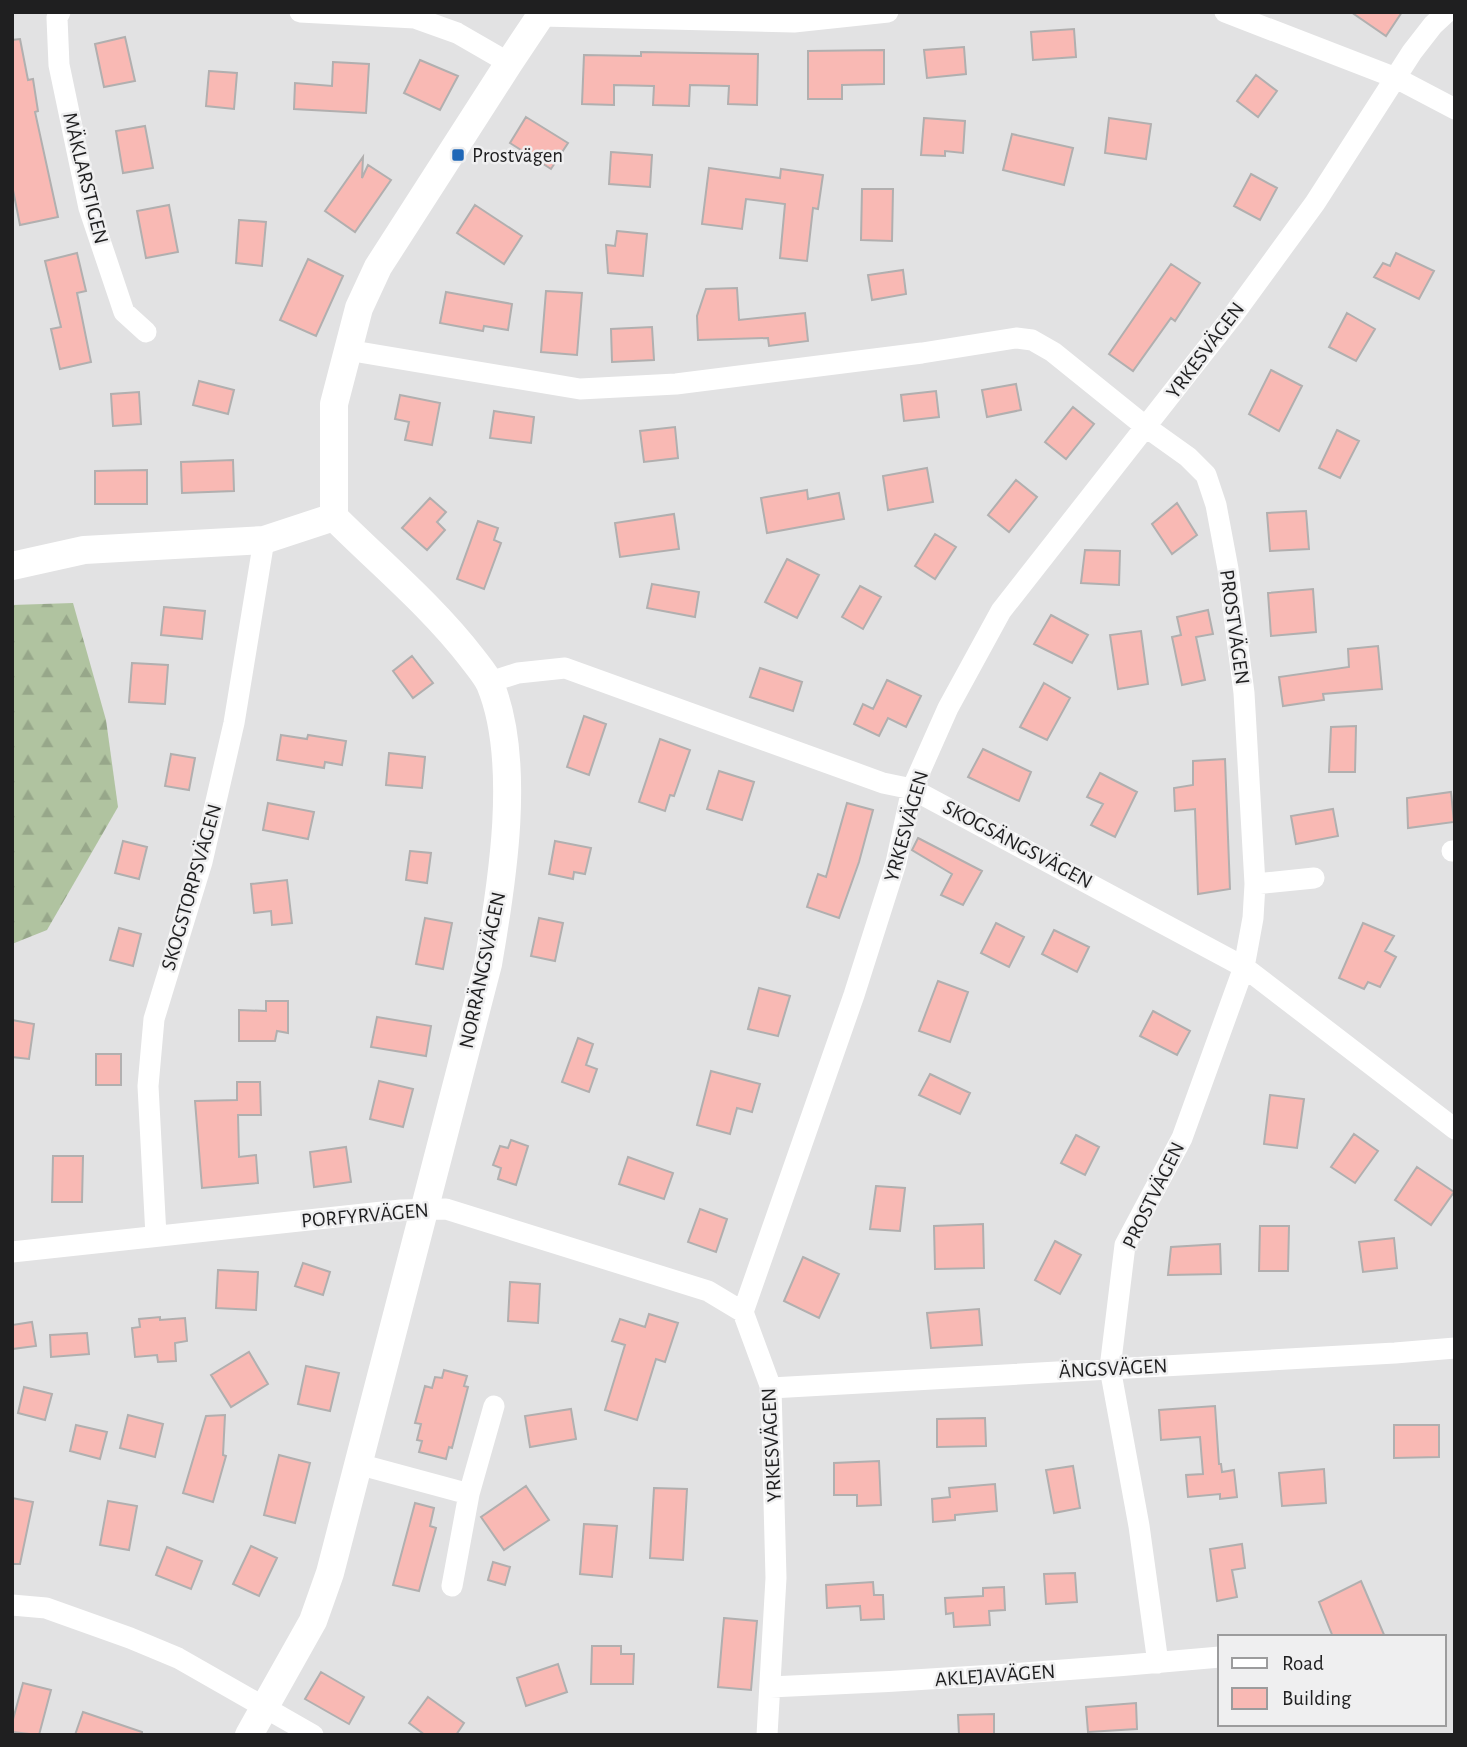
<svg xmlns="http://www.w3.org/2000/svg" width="1467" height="1747" font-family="'Alegreya Sans',sans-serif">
<defs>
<pattern id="forest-firs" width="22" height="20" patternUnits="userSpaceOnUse" patternTransform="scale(1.75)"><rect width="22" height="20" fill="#b0c3a0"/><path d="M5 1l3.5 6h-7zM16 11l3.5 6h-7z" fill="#97a78a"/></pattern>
</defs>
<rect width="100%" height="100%" fill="#e2e2e3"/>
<path fill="url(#forest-firs)" d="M73,603L106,720L118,807L47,930L12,944V605Z"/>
<path fill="#f9b9b4" stroke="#b1afaf" stroke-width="2" d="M1351,12H1402L1386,36Z
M1074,29L1076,57L1033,60L1031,32Z
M125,37L135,81L104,87L95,44Z
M20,39L28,80L33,79L38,111L35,112L58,217L20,225L12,185V40Z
M964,47L966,74L927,78L924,50Z
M884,50V84L842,85V99H808V51Z
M641,52L758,54L757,105L728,104L729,86L690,85L689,106L653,105L654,86L614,85V105L582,104L584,55L641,56Z
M420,60L458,76L440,110L404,93Z
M333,62L369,64L366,113L294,109L295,83L332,86Z
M209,71L237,73L234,109L206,106Z
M1256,75L1277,91L1258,117L1237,101Z
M526,117L568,143L551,169L510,143Z
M924,118L965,121L963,153L945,151V156L921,155Z
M1109,118L1151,124L1146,159L1105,153Z
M145,126L153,168L123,173L116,131Z
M1012,134L1073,148L1064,185L1003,170Z
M611,152L652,155L650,187L609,184Z
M363,157L362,178L368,165L391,180L355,232L325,211Z
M709,168L780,178L781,169L823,175L818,209L813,208L807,261L780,258L785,204L746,199L742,229L702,224Z
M1251,174L1277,188L1260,220L1234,206Z
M862,189H893L892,241L861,240Z
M169,205L178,252L146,258L137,211Z
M475,205L522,236L504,264L457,233Z
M239,220L266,222L262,266L236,263Z
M617,231L647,234L643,276L608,273L606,245L615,246Z
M77,253L86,291L77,293L91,362L60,369L51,329L61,327L45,261Z
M1396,253L1434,271L1419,299L1374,277L1383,263L1390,266Z
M308,259L343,276L316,336L280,320Z
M1171,264L1200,283L1175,321L1171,318L1133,371L1109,354Z
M903,270L906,294L872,300L868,275Z
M737,288L739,320L805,313L808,341L769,346L768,338L698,340L697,316L706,289Z
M546,291L582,293L577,355L541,352Z
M446,292L512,304L508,330L484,326L483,331L440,323Z
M1347,313L1375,329L1356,361L1329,347Z
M652,327L654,360L612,362L611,329Z
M1271,370L1302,386L1279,431L1249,414Z
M199,381L234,390L228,414L193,405Z
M1016,384L1021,410L987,417L982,390Z
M936,391L939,417L904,421L901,395Z
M139,392L141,424L113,426L111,394Z
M400,395L440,403L432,445L405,440L409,422L395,419Z
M1073,407L1094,424L1066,459L1045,442Z
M494,411L534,417L531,443L490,438Z
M675,427L678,458L644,462L640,431Z
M1337,430L1359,441L1340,478L1319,468Z
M233,460L234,491L182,493L181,462Z
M927,468L933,502L888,510L883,476Z
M147,470V504H95V471Z
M1016,480L1037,497L1009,532L988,515Z
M807,490L808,499L839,493L844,519L767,533L761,498Z
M430,498L446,512L437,522L445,530L427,550L402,528Z
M1177,503L1197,535L1172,554L1152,524Z
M1306,511L1309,549L1270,551L1267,513Z
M674,514L679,549L620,557L615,523Z
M478,521L498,528L494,540L501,543L484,589L457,579Z
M935,534L956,547L935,579L915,566Z
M1085,550L1120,551L1119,585L1081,583Z
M787,559L819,575L797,618L765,602Z
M652,584L699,592L695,617L647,608Z
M860,586L881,597L863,629L842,617Z
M1313,589L1316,632L1271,636L1268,593Z
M164,607L205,611L202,639L161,635Z
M1208,610L1213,634L1196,637L1205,680L1182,685L1172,637L1181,635L1177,617Z
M1051,615L1088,635L1072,663L1034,644Z
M1141,631L1148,684L1118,689L1110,635Z
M1378,646L1382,689L1323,694L1324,700L1283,706L1279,677L1349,667L1348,649Z
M412,656L433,683L413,698L393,671Z
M132,663L168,665L165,704L129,702Z
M760,668L802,682L793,711L750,697Z
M887,680L921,696L906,727L888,718L879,736L854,724L863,704L873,709Z
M1044,683L1070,698L1047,740L1020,727Z
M584,716L606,724L589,775L567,767Z
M1356,726L1355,772H1329L1331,727Z
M281,735L307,739L308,735L346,741L342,765L325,762L324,768L277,760Z
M660,739L690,750L674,796L670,795L665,811L639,802Z
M983,749L1031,772L1019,801L968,777Z
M389,753L425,757L422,788L386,785Z
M171,754L195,758L189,790L165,786Z
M1225,759L1230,889L1198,894L1195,809L1175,811L1174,788L1193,785V761Z
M719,771L754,782L742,820L707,809Z
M1100,773L1137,792L1115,837L1091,825L1103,804L1087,797Z
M1451,792L1454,822L1408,828L1407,798Z
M268,803L314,812L308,839L263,830Z
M847,803L873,810L859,862L839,918L807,907L818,874L826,877Z
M1333,809L1338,836L1296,844L1291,816Z
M918,838L982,871L963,905L941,895L952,874L912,850Z
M123,841L147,847L139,879L115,873Z
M555,841L591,848L585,874L574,872L573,879L549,874Z
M410,851L431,853L427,883L406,880Z
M287,880L292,923L272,925L271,911L254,913L251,884Z
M425,918L452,923L443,969L416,964Z
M539,918L563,923L555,961L531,956Z
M996,923L1024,937L1009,967L981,953Z
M1363,923L1394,936L1385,951L1396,957L1380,987L1368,982L1364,989L1339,978Z
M119,928L141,934L133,966L110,960Z
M1054,930L1089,947L1077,972L1042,954Z
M938,981L968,992L950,1042L919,1031Z
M759,988L790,996L778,1036L748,1029Z
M266,1001H288V1033L277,1031L275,1041H239V1010L266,1011Z
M1153,1011L1190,1031L1177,1055L1140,1036Z
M377,1017L431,1026L426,1056L371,1047Z
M12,1020L34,1024L29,1059L12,1057Z
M578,1038L593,1044L586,1065L597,1069L589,1092L562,1082Z
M96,1054H121V1085H96Z
M711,1071L760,1084L752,1112L737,1108L730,1134L697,1125Z
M930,1074L970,1093L960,1114L919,1095Z
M379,1081L413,1089L403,1127L370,1119Z
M237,1082H260L261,1115H238L239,1157L256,1155L258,1183L202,1188L195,1101L237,1100Z
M1270,1095L1304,1099L1297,1148L1264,1144Z
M1354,1134L1378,1151L1355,1183L1331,1167Z
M1076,1135L1099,1147L1085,1175L1061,1163Z
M511,1140L528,1146L516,1185L498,1179L501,1168L493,1165L500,1146L508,1148Z
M346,1147L351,1182L314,1187L310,1152Z
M53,1156H83L82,1202H52Z
M628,1157L673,1173L664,1199L619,1184Z
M1417,1167L1454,1192L1431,1225L1395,1200Z
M876,1186L905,1188L900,1231L870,1229Z
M700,1209L727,1219L716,1252L688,1242Z
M983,1224L984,1268L935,1269L934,1226Z
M1260,1226H1289L1288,1271H1259Z
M1394,1238L1397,1268L1363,1272L1359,1242Z
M1055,1241L1081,1255L1060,1294L1035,1280Z
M1220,1244L1221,1274L1168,1275L1171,1247Z
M803,1257L839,1274L819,1318L784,1301Z
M303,1263L330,1272L323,1295L295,1286Z
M218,1270L258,1272L256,1310L216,1308Z
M510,1282L540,1284L538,1323L508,1321Z
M979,1309L982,1345L931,1348L927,1313Z
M649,1314L678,1323L665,1362L656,1359L637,1420L605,1410L625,1345L612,1341L620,1319L645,1327Z
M160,1317V1320L185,1318L187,1341L175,1343L176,1361L158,1362L157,1355L135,1357L132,1328L140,1327L139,1319Z
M32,1322L36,1346L12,1349V1325Z
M87,1333L89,1354L51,1357L50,1335Z
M249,1352L268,1384L231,1407L211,1375Z
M306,1366L339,1373L330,1411L298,1404Z
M444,1370L467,1376L464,1386L468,1387L452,1448L449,1447L446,1459L419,1452L422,1441L417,1440L421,1424L415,1423L425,1386L432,1388L435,1377L442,1378Z
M24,1387L52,1394L45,1420L18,1413Z
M1215,1406L1219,1464H1221L1222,1472L1234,1470L1237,1497L1220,1499V1494L1188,1497L1186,1475L1203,1474L1200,1437L1161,1440L1159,1410Z
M571,1409L576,1439L530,1447L525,1416Z
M128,1415L163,1424L155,1457L120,1448Z
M225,1415L223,1455L226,1456L213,1502L183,1493L206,1416Z
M985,1418L986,1446L937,1447V1419Z
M76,1425L107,1432L100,1459L70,1451Z
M1394,1425H1439V1457L1394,1458Z
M279,1455L310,1463L295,1523L264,1515Z
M879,1461L881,1505L857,1506V1495H834V1463Z
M1073,1466L1080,1508L1054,1513L1046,1470Z
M1324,1469L1326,1503L1282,1506L1279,1473Z
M995,1484L997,1511L955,1515V1520L933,1522L932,1499L950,1497L949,1488Z
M526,1486L549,1520L504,1550L481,1517Z
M654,1488L687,1489L683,1560L650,1558Z
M12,1498L33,1502L20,1564H12Z
M108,1501L137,1506L129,1550L100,1545Z
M415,1503L434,1508L430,1526L436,1528L419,1591L393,1585Z
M584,1524L617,1526L612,1577L580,1574Z
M1242,1544L1245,1568L1232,1570L1237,1597L1217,1601L1210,1549Z
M251,1546L277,1558L259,1596L233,1584Z
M167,1547L202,1561L191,1589L156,1575Z
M493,1562L510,1567L505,1585L488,1580Z
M1075,1573L1077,1602L1046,1604L1044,1574Z
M1361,1581L1385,1637H1333L1319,1602Z
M873,1582L874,1595H883L884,1619L861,1620L860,1606L827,1608L826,1585Z
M1004,1587L1005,1610L989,1611L990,1625L954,1627L953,1613L946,1614L945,1598L983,1596V1588Z
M724,1618L757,1621L751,1690L718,1687Z
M592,1646H621V1654H634L633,1684H591Z
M558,1664L567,1692L526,1706L517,1678Z
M321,1672L364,1697L349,1724L305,1699Z
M23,1683L51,1690L39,1735L12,1732V1723Z
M428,1697L464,1723L456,1735H425L409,1723Z
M1136,1703L1137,1729L1088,1732L1086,1707Z
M83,1712L142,1732V1735H75Z
M994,1714V1735H959L958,1715Z"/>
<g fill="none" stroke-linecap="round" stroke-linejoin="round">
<path stroke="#fff" stroke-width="21" d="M60,12L57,18L59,65L89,208L124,312L146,332
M300,12L415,18L457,33L509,63
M1225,12L1396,78L1455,109
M541,16L794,22L888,12
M347,350L580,389L676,384L922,353L1016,338L1032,340L1053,352L1146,427L1188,457L1206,475L1216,505L1228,569L1244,693L1255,884L1253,918L1244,967L1182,1138L1125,1245L1110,1368L1139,1526L1158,1663
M490,682L518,673L565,668L883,783L912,789L1244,967L1455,1129
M1452,851H1455
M1255,884L1314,878
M156,1236L148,1086L154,1019L202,862L234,723L264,540
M12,1252L401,1210L446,1209L708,1291L743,1312
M771,1388L1395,1353L1455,1348
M358,1464L469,1494L494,1406
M452,1586L469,1494
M12,1605L46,1608L130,1638L178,1658L313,1735
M770,1687C920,1681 1070,1671 1220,1657
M767,1735L776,1578L771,1388L743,1312L854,995L896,863L912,789L948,708L1001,611L1234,314L1315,203L1412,52L1433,25L1447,12"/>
<path stroke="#fff" stroke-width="28" d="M334,517V404L359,308L378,267L509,63L543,12
M12,566L84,550L264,540L334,517
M249,1735L313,1621L330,1573L488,964C502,884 522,761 490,684C486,675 478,666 472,658C432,606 380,563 334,517"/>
</g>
<rect fill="#1f67b7" stroke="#efeff0" stroke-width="2.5" x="451" y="148" width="14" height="14" rx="3.5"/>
<g text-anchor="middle" stroke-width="5" stroke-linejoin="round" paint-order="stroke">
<g font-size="21" fill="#1f1f20" stroke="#efeff0" text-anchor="start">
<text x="472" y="162">Prostvägen</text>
</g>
<g font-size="21" fill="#1f1f20" stroke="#efeff0">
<text transform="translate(86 178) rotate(76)" y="7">MÄKLARSTIGEN</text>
<text transform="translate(1205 350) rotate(-53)" y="7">YRKESVÄGEN</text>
<text transform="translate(1235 627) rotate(82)" y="7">PROSTVÄGEN</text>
<text transform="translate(906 826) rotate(-74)" y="7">YRKESVÄGEN</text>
<text transform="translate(1018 844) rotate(28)" y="7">SKOGSÄNGSVÄGEN</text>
<text transform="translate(191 887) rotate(-74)" y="7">SKOGSTORPSVÄGEN</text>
<text transform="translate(482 970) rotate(-78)" y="7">NORRÄNGSVÄGEN</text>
<text transform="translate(1153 1195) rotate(-64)" y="7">PROSTVÄGEN</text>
<text transform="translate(365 1215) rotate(-5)" y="7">PORFYRVÄGEN</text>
<text transform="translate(1113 1368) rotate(-3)" y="7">ÄNGSVÄGEN</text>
<text transform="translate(771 1445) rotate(-93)" y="7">YRKESVÄGEN</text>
<text transform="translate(995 1675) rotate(-4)" y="7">AKLEJAVÄGEN</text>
</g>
</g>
<rect width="1467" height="1747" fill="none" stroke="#1f1f20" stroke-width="28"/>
<rect x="1218" y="1635" width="228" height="91" fill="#efeff0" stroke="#9c9c9d" stroke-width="2"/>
<rect x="1232" y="1658" width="35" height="10" fill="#ffffff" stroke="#9c9c9d" stroke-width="2"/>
<text x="1282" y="1670" font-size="21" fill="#1f1f20">Road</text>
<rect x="1232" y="1688" width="35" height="21" fill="#f9b9b4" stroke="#9c9c9d" stroke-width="2"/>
<text x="1282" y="1705" font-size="21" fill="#1f1f20">Building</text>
</svg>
